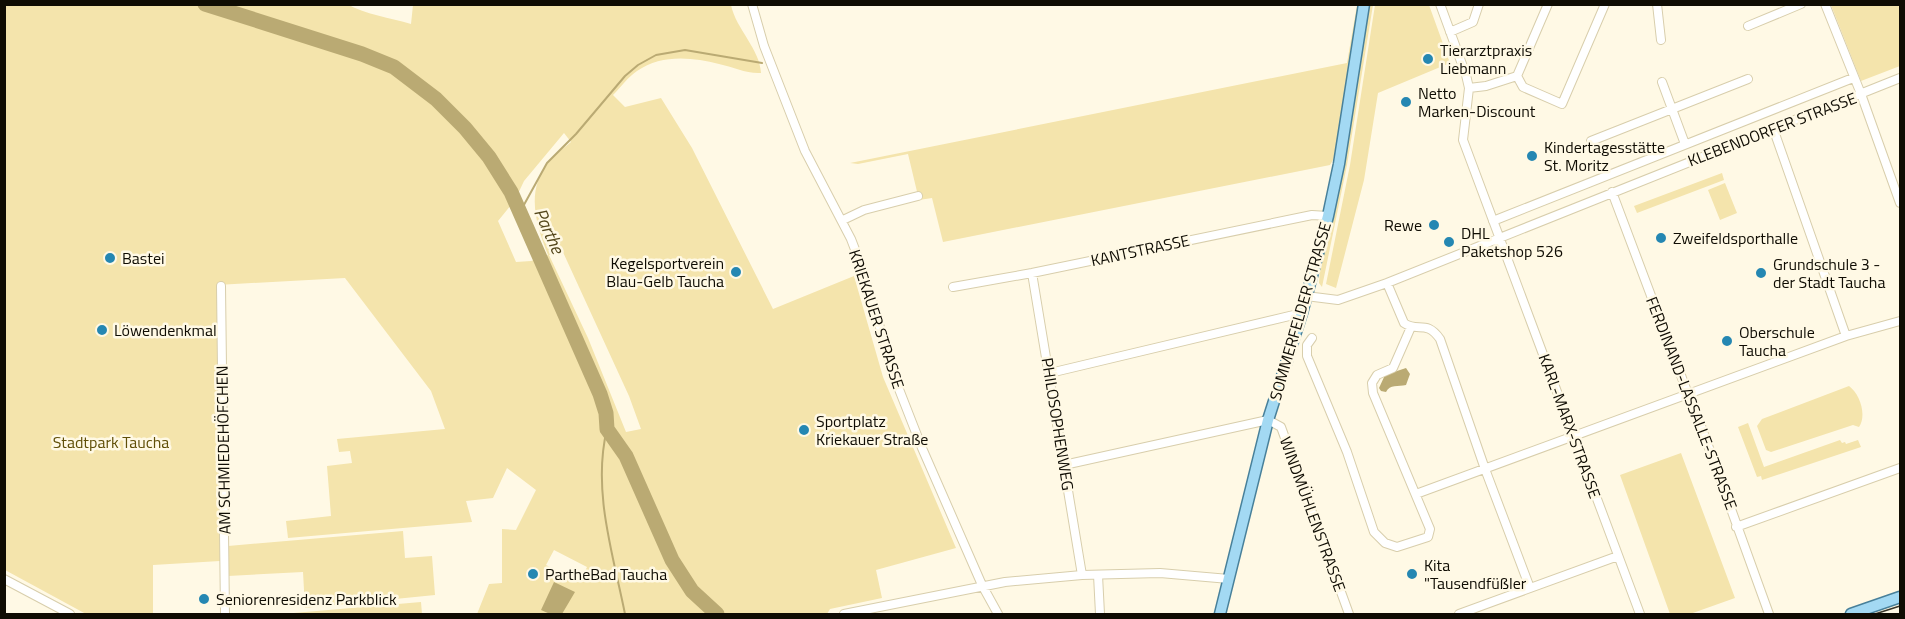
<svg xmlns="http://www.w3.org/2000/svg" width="1905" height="619" font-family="'Titillium Web',sans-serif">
<rect width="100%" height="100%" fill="#fff9e5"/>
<path fill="#f4e4ac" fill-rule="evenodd" d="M347,4C364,14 391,18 411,24L413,5H731C736,29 760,49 761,73C747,74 733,67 719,64C692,57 661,54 637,71C628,77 621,87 613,95L625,107L661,98L692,148L773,309L854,276L883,377L956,548L876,570L882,598L830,609L827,614H477L489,584L502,583V529L516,530L536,490L507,468L493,498L466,501L472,522L288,538L286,521L331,516L327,466L352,463L350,451L339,452L337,439L445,429L431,391L345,278L217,285L220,561L153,565V614H86L5,570L4,5ZM564,133L571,142C564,148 555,154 549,161C525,191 536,224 548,255L531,261L516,262L498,221L515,200L524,181ZM562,250L629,396L641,429L626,432L588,338L549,255ZM554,550L587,567L580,582L546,565Z
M1357,5H1360L1343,113L1333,160L1330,165L943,242L932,198L919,200L908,154L858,164L850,163L1347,63Z
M1368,5H1373L1347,165L1322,287L1319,283L1320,270L1343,164Z
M1375,5H1429L1450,63L1378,93L1364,180L1336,288L1326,284L1350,165Z
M1831,5H1900V66L1861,81Z
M1722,173L1724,180L1637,213L1634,206Z
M1725,183L1737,213L1720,220L1708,190Z
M1849,386C1860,394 1867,415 1859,427L1853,425L1771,452L1766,450L1757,426L1762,419Z
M1748,423L1764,467L1840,440L1842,443L1845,442L1846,444L1858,440L1861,447L1762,480L1761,476L1757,477L1738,427Z
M1681,453L1735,598L1690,614H1670L1620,475Z
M403,531L405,558L432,556L435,595L305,608L303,572L228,576V546Z
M421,602L422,614H282Z"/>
<path fill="#baaa73" d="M1406,368L1410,374L1406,385C1398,387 1390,384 1386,392L1381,391L1379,388L1385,375Z
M554,582L575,592L562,614H550L541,610Z"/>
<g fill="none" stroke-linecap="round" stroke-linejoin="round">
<path stroke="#baaa73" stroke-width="2" d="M520,212L547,163L576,134L625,76L638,65L656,55L685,50L762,63
M607,429C592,490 613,554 625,614"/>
<path stroke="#baaa73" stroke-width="15" d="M205,4L362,54L394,67L436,99L465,128L489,157L511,192L600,394L606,413L607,429L626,456L672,560L692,591L717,614"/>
<g stroke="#d8ceac" stroke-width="10">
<path id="minor" d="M752,4L764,46L805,151L851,239L864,273L895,379L922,448L982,585L998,614
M1440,4L1466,75L1469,88L1463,140L1640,614
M1657,4L1661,40
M1825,4L1861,94L1900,203
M1748,26L1801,4
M1450,32L1473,22L1479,4
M1517,76L1523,87L1562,104L1605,4
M1662,82L1685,144
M1469,88L1486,86L1517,76L1548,4
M1773,128L1846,336
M1591,141L1748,79
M1612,192L1688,394L1692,401L1769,614
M843,220L864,210L918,196
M1493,221L1853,78
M1032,273L1082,575
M1387,283L1404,323C1418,333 1426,319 1440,339L1485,469L1530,588
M221,286L225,614
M953,287L1032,273L1312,215L1328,216
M1306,296L1338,300L1387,283L1900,78
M1312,338L1307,345V356L1347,452L1374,532L1385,543L1397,547L1428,537L1430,529L1373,393L1372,383L1377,375L1393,368L1411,327
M1050,373L1302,313
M1064,465L1268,420L1281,427L1349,614
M1416,494L1846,336L1900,321
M1736,527L1900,468
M1098,575L1100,614
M4,579L70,614
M844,614L1005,582L1082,575L1160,573L1229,579
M1459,614L1618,556"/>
</g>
<g stroke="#48809a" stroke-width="13">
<path id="major" d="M1220,614L1268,420L1302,313L1328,216L1339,164L1364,4
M1851,614L1900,597"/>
</g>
<use href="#minor" stroke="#fff" stroke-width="8"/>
<use href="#major" stroke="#a3d9f3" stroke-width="10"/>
<path stroke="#38352a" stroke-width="1.5" d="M1875,614L1900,606"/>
</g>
<g fill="#2587b2" stroke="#fff9e5" stroke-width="2">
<circle cx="1428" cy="59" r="6"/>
<circle cx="1406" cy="102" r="6"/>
<circle cx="1532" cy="156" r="6"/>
<circle cx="1434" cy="225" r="6"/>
<circle cx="1661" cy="238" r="6"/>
<circle cx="1449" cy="242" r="6"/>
<circle cx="110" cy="258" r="6"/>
<circle cx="736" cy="272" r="6"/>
<circle cx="1761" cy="273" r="6"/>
<circle cx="102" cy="330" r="6"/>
<circle cx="1727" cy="341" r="6"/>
<circle cx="804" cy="430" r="6"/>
<circle cx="533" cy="574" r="6"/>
<circle cx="1412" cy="574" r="6"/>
<circle cx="204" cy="599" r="6"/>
</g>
<g text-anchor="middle" stroke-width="5" stroke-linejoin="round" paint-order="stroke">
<g font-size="16" fill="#0f0c03" stroke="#fff9e5" text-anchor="start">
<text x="1440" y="56">Tierarztpraxis<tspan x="1440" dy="18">Liebmann</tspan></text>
<text x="1418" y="99">Netto<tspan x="1418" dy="18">Marken-Discount</tspan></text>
<text x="1544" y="153">Kindertagesstätte<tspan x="1544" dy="18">St. Moritz</tspan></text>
<text x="1422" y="231" text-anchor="end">Rewe</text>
<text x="1461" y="239">DHL<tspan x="1461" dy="18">Paketshop 526</tspan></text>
<text x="1673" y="244">Zweifeldsporthalle</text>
<text x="122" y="264">Bastei</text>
<text x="724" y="269" text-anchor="end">Kegelsportverein<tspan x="724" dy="18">Blau-Gelb Taucha</tspan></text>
<text x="1773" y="270">Grundschule 3 -<tspan x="1773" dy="18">der Stadt Taucha</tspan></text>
<text x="114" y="336">Löwendenkmal</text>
<text x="1739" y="338">Oberschule<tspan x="1739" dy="18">Taucha</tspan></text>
<text x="816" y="427">Sportplatz<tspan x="816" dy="18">Kriekauer Straße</tspan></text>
<text x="1424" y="571">Kita<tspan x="1424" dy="18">"Tausendfüßler</tspan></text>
<text x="545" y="580">PartheBad Taucha</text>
<text x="216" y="605">Seniorenresidenz Parkblick</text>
</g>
<g font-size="16" fill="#0f0c03" stroke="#fff9e5">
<text transform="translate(1772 129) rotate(-21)" y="6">KLEBENDORFER STRASSE</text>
<text transform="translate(1140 250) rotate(-12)" y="6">KANTSTRASSE</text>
<text transform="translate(1300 311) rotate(-74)" y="6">SOMMERFELDER STRASSE</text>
<text transform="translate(877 319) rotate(72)" y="6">KRIEKAUER STRASSE</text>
<text transform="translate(1692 403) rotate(69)" y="6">FERDINAND-LASSALLE-STRASSE</text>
<text transform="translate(1058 424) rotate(81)" y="6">PHILOSOPHENWEG</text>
<text transform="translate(1570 426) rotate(70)" y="6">KARL-MARX-STRASSE</text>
<text transform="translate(223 450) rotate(-91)" y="6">AM SCHMIEDEHÖFCHEN</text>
<text transform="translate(1313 514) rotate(70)" y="6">WINDMÜHLENSTRASSE</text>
</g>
<g font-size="16" fill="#604f08" stroke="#fff9e5">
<text x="111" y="448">Stadtpark Taucha</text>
</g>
<g font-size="18" font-style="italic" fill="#53461b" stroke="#fff9e5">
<text transform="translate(549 231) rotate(66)" y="6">Parthe</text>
</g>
</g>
<rect width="1905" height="619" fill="none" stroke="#0f0c03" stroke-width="12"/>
</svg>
